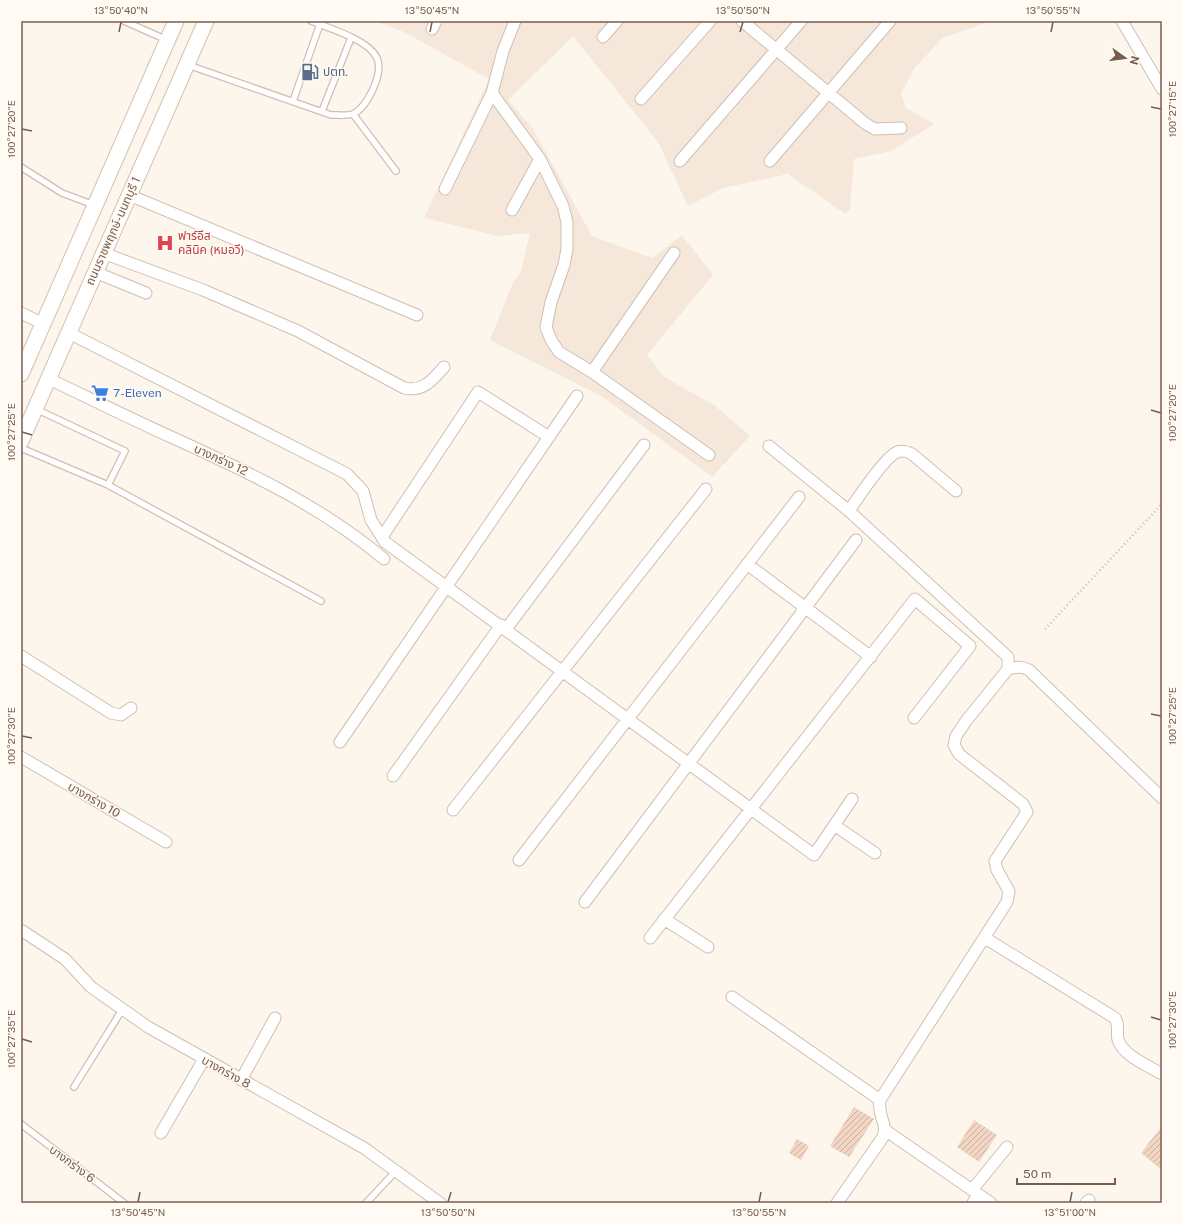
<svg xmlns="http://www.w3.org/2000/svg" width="1183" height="1224" font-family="'Public Sans','Noto Sans Thai',sans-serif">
<defs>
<pattern id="building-hatch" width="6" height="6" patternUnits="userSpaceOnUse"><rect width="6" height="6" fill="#f3d5c3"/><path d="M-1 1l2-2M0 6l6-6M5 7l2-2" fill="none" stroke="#cab0a1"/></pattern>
</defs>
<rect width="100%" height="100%" fill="#fdf6ec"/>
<path fill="#f5e8da" d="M375,21H991L942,38L914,69L901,94L906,108L934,124L891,151L854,159L850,209L845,214L788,174L723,188L688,206L658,142L573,36L508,100L533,129L592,236L652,258L682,235L713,275L647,355L664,377L714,405L750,436L712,477L603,397L490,340L512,285L521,271L530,233L498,236L424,218L489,79L404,32Z"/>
<path fill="url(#building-hatch)" d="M854,1107L874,1119L849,1157L830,1146Z
M974,1120L997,1135L979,1162L957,1147Z
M1162,1126V1170L1141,1153Z
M797,1139L809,1146L801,1160L789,1153Z"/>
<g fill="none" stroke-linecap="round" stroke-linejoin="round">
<g stroke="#d1beb0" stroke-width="8">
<path id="service" d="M124,21L167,40
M188,65L331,115C338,115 347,116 353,114C367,108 384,73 377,58C369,40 329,28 311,21
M293,101L320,24
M322,111L351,38
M353,114L396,171
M21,167L62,193L94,205
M21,448L108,485L125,451L36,409
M108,485L321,601
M74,1087L122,1010
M21,1124L124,1203
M366,1203L396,1171"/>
</g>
<g stroke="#d1beb0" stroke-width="13">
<path id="minor" d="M515,21L503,51L492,93L540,159L563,206L567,222V249L564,265L551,302L546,327L551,340L559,352L592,372L709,455
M742,21L866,124L875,129L901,128
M1122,21L1162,89
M432,29L436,21
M603,37L617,21
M641,99L710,21
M680,161L801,21
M770,161L890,21
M445,189L492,93
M129,195L417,315
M512,210L540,159
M103,253L203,290L298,331L404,388C424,392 432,380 444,367
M95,272L146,293
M21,313L44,324
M69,333L347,474L363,491L371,520L385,542L814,855L852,799
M592,372L674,253
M49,379C89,398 129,418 169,436C244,470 320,505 384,559
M769,446L849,511C857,499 885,457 897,452C902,450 908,452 912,454L956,491
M382,537L478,392L549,437
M747,564L871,657
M506,629L644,445
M21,656L111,713L121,715L131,708
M1008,669C1017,667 1021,666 1029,670L1162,798
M340,742L577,396
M21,757L166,842
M393,776L501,625
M453,810L706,489
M834,825L875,853
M519,860L799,497
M585,902L856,540
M664,919L708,947
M21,930L65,959L91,987L148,1027L364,1148L440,1203
M650,938L915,599L970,646L914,718
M985,938L1115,1018C1120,1026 1116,1032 1118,1040C1124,1056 1147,1065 1160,1073
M732,997L880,1100
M241,1080L275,1018
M885,1130L991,1203
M161,1133L204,1059
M972,1190L1007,1147
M837,1203L883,1137C888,1122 877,1117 880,1100L1007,902L1009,891L997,870L995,861L1027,812L1023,804L959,754L954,745L956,736L966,721L1008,669V657L849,511
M973,1203L978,1194
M1086,1203L1089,1200"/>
</g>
<g stroke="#d6c0b0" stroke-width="17">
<path id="secondary" d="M21,374L176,21
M21,441L206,21"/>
</g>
<path stroke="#d9b8a5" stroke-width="2.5" stroke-dasharray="1 3" stroke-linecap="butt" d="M1045,629L1162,504"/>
<use href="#service" stroke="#fff" stroke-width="5.5"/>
<use href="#minor" stroke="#fff" stroke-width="11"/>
<use href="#secondary" stroke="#fff" stroke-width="15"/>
</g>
<path fill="none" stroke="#7a5c4d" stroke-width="1.5" d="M119,32L121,22M430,32L432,22M740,32L743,22M1051,32L1053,22M1151,107L1161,109M22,129L32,131M1151,410L1161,413M22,432L32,435M1151,714L1161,716M22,736L32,738M1151,1017L1161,1020M22,1039L32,1042M138,1202L140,1192M448,1202L451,1192M759,1202L761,1192M1070,1202L1072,1192"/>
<defs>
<g id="fuel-bare" transform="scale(1.38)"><path d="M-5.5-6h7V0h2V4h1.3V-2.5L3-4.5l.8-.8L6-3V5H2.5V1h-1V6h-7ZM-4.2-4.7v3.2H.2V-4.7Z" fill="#5c6f8a" stroke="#fffaf3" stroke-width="2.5" paint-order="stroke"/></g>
<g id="hospital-bare" transform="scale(1.38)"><path d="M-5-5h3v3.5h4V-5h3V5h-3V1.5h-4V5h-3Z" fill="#e0444e" stroke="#fffaf3" stroke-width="2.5" paint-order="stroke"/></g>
<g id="supermarket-bare" transform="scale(1.38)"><path d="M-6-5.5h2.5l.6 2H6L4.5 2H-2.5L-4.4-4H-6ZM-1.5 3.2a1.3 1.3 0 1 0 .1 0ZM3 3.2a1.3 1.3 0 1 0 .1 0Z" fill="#3f7fe0" stroke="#fffaf3" stroke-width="2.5" paint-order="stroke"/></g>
</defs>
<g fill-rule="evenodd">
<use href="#fuel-bare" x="310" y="72"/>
<use href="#hospital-bare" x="165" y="243"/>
<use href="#supermarket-bare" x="100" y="393"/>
</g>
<g text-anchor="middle" stroke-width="3" stroke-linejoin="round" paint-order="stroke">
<g font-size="12" fill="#4e5e75" stroke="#fffaf3" text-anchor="start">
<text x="323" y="76">ปตท.</text>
</g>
<g font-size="12" fill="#7a5c4d" stroke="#fffaf3">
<text transform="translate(113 231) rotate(-66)" y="4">ถนนราชพฤกษ์-นนทบุรี 1</text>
<text transform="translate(221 460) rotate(25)" y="4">บางกร่าง 12</text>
<text transform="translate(94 800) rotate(30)" y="4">บางกร่าง 10</text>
<text transform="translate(226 1072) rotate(29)" y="4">บางกร่าง 8</text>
<text transform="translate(72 1164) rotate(37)" y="4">บางกร่าง 6</text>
</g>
<g font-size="12" fill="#be3a42" stroke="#fffaf3" text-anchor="start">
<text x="178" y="240">ฟาร์อีส<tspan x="178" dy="14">คลินิค (หมอวี)</tspan></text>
</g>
<g font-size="12" fill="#366cbe" stroke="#fffaf3" text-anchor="start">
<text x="113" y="397">7-Eleven</text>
</g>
</g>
<rect width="1183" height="1224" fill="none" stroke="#fffaf3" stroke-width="44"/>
<g transform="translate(1125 58) rotate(104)" stroke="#fffaf3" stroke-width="3" paint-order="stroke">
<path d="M0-3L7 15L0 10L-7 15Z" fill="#7a5c4d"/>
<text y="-6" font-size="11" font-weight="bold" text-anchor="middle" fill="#7a5c4d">N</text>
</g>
<path d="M1017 1178v6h98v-6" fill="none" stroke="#7a5c4d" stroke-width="2"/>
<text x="1023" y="1178" font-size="12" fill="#7a5c4d" stroke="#fffaf3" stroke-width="3" paint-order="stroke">50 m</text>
<rect x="22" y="22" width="1139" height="1180" fill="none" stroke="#7a5c4d" stroke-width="1.5"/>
<g font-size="10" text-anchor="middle" fill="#7a5c4d">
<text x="121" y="14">13°50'40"N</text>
<text x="432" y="14">13°50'45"N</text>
<text x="743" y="14">13°50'50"N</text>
<text x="1053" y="14">13°50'55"N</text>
<text transform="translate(1172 109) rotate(-90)" y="4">100°27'15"E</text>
<text transform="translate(11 129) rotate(-90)" y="4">100°27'20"E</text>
<text transform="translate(1172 413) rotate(-90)" y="4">100°27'20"E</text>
<text transform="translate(11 432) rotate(-90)" y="4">100°27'25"E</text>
<text transform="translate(1172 716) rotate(-90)" y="4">100°27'25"E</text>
<text transform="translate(11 736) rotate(-90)" y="4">100°27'30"E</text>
<text transform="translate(1172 1020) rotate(-90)" y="4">100°27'30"E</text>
<text transform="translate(11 1039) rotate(-90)" y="4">100°27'35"E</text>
<text x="138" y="1216">13°50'45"N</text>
<text x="448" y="1216">13°50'50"N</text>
<text x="759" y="1216">13°50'55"N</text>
<text x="1070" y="1216">13°51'00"N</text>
</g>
</svg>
